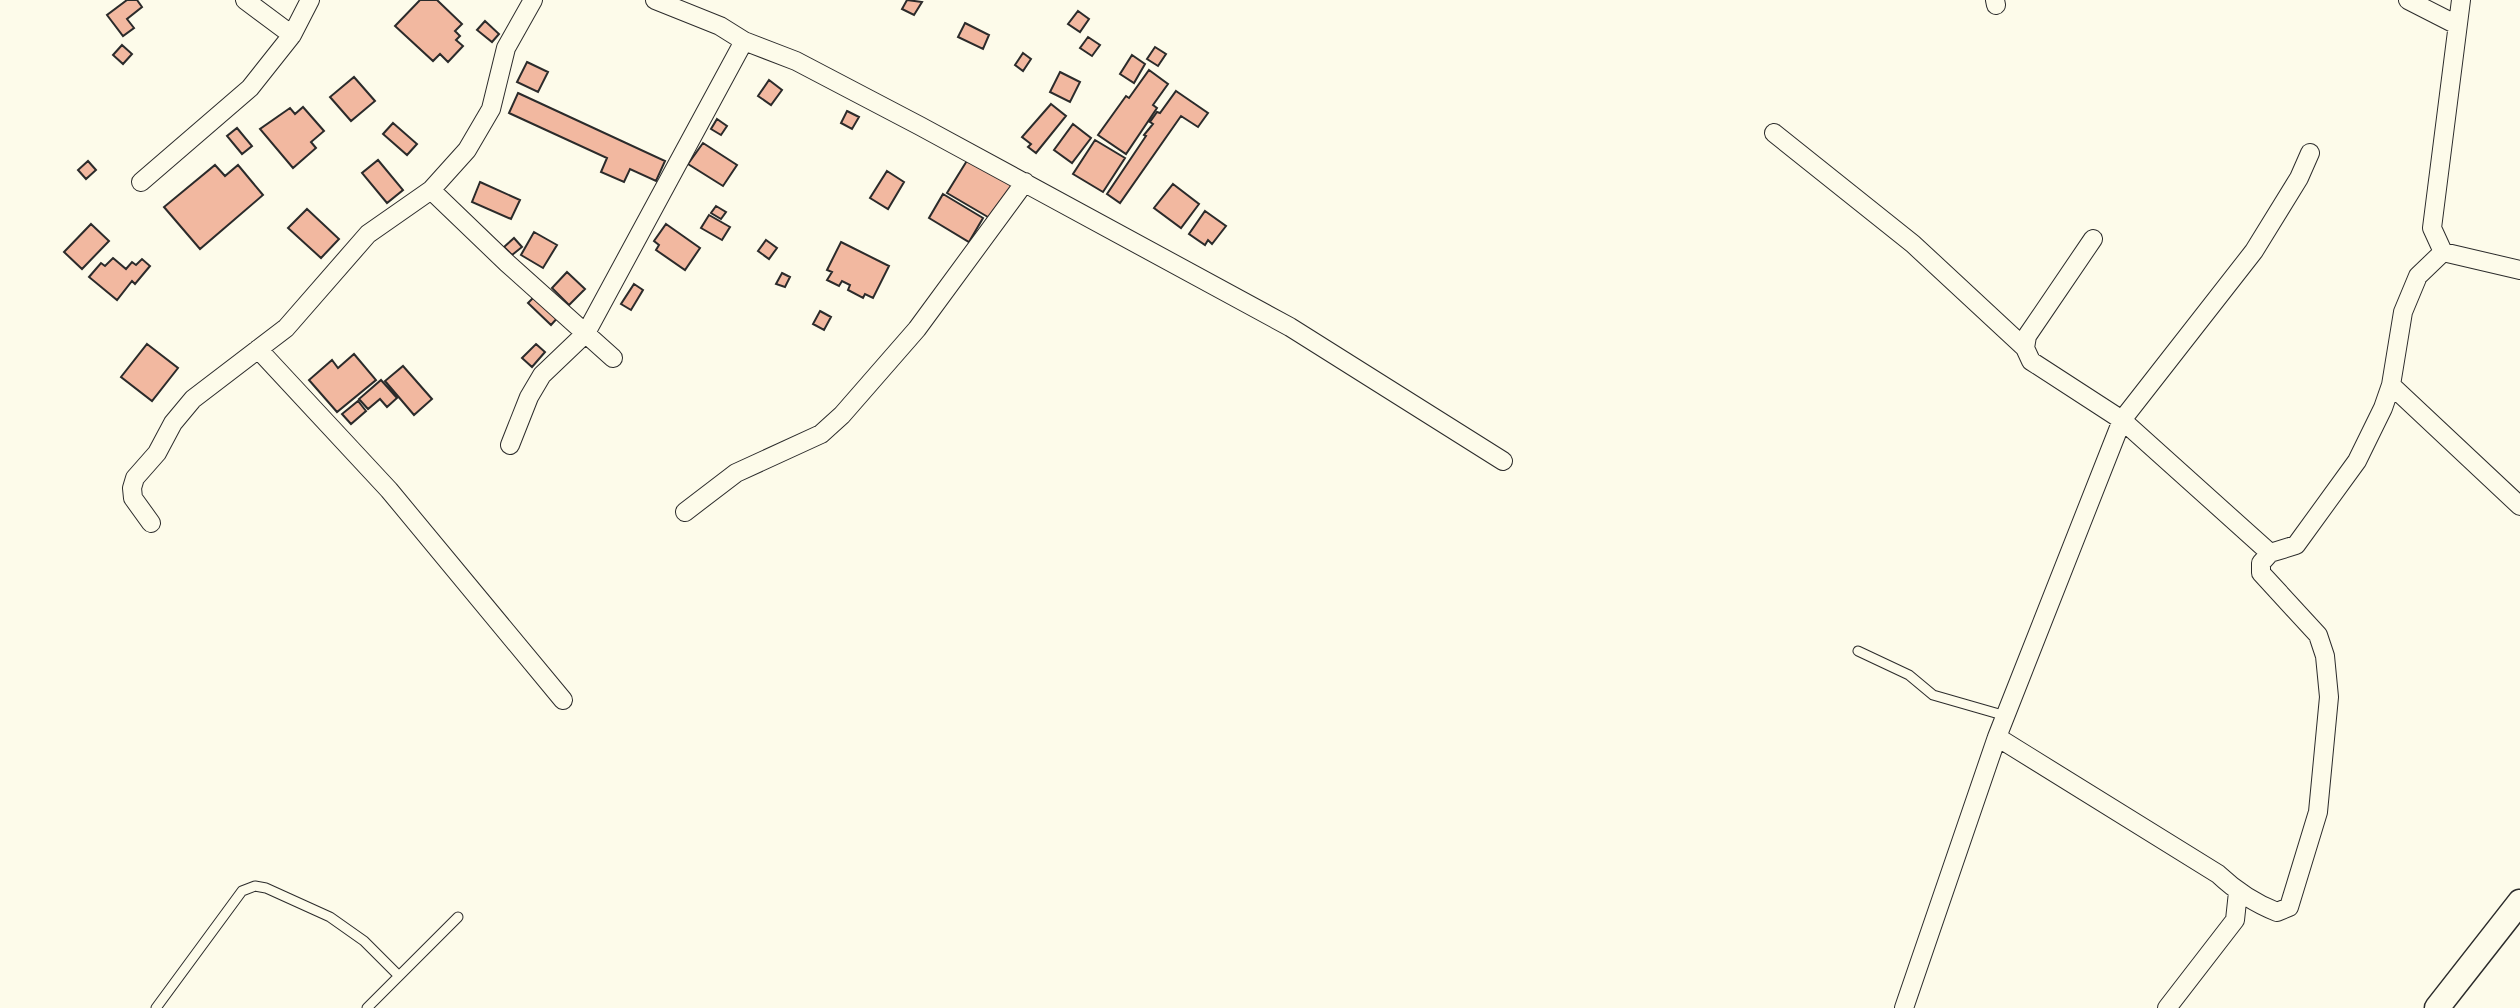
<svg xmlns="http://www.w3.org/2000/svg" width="2520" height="1008" font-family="Cabin,sans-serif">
<rect width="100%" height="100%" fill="#fdfbea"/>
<path fill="#f2b8a0" stroke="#2b2b2b" stroke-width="2" d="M127,0H137L142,7L127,19L134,28L123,36L107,15Z
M420,0H437L462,24L455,31L460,36L456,40L463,46L448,62L440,54L433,61L395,26Z
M907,0L922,2L914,15L902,9Z
M1078,11L1089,19L1080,32L1068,24Z
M485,21L499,34L492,42L477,30Z
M965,23L989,35L983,49L958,37Z
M1088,37L1100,45L1092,56L1080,48Z
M122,45L132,54L123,64L113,55Z
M1155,47L1166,54L1158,66L1147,59Z
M1023,53L1031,59L1023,71L1015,65Z
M1132,55L1145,64L1134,83L1120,74Z
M527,62L548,72L538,92L517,82Z
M1149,70L1168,84L1153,105L1157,108L1126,154L1098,135L1126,96L1129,98Z
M1060,72L1080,82L1070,102L1050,92Z
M354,77L375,101L351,121L330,97Z
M769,80L782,90L771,105L758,96Z
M1176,91L1208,113L1198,127L1181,116L1120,203L1107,194L1146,136L1144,135L1153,124L1150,122L1157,112L1160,113Z
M518,93L665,161L656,181L630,169L624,182L601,172L607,158L509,113Z
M1051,104L1066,116L1036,153L1028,147L1031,144L1022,137Z
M303,107L324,131L311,142L316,148L293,168L260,129L290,108L295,114Z
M847,111L859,117L852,129L841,123Z
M717,119L727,126L721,135L711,129Z
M393,123L417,144L407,155L383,134Z
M1073,124L1091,138L1072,163L1054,150Z
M237,128L252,146L242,154L227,136Z
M1095,140L1125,158L1103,192L1073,174Z
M703,143L737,165L723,186L688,164Z
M968,159L1014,185L993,220L947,193Z
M378,160L403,190L387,203L362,173Z
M88,161L96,170L86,179L78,170Z
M215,165L225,176L238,165L263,195L200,249L164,207Z
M887,171L904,182L888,209L870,198Z
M480,182L520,200L511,219L472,202Z
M1173,184L1199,204L1181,228L1154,208Z
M943,194L983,218L969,242L929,218Z
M716,206L726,212L721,219L711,213Z
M307,209L339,239L321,258L288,228Z
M1205,211L1226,226L1212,244L1208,240L1205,245L1189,234Z
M709,215L730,227L722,240L701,228Z
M91,224L109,241L82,269L64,252Z
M666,224L700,248L685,270L656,250L659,245L654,241Z
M534,232L557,245L543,268L521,255Z
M514,238L522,247L512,255L504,247Z
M766,240L777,248L769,259L758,251Z
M841,242L889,266L873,298L865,294L863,298L848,290L850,285L842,281L839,286L827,280L832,272L827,270Z
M113,258L126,269L132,262L136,265L142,259L150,266L135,284L132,281L117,300L89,277L101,263L105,266Z
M567,272L585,289L569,305L552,288Z
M782,273L790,277L785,287L776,284Z
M634,284L643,290L631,310L621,304Z
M537,294L560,315L551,325L528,303Z
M820,311L831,317L824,330L813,324Z
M147,344L178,368L152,401L121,377Z
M536,344L545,352L532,367L522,358Z
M354,354L376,380L337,412L309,380L332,360L338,368Z
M403,366L432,399L414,415L385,381Z
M381,380L397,398L387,407L380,399L368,409L359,399Z
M358,401L366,411L351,424L342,414Z"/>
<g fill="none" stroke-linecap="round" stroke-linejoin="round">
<g stroke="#2b2b2b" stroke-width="11">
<path id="lane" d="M1858,651L1909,675L1933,695L2006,716
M156,1008L242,891L255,886L266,888L330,917L364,941L398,975
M367,1008L458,917"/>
</g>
<g stroke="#2b2b2b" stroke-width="20">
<path id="street" d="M245,0L292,35
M1995,0L1996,5
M2408,0L2457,25
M2461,0L2432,228L2443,252L2520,270
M744,41L796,61L920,126L1290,327L1503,461
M1774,133L1913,244L2025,348L2031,361L2122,420L2270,553
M141,182L250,88L292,35L310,0
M431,190L507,263L613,358
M2025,348L2027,336L2093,239
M258,349L389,490L563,700
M2391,385L2520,506
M510,445L529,397L542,375L586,333L744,41L720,26L655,0
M685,512L736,473L821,434L842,415L917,329L1025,182
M151,523L133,498L132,488L135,478L157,453L173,423L193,399L286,328L368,234L431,190L467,150L491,109L506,48L533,0
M1997,737L2218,874C2236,891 2254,903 2277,912L2289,907L2318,812L2329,697L2325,656L2318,635L2261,573V563L2270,553L2296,545L2357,461L2383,408L2391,385L2403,312L2418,276L2443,252
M1904,1008L1997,737L2122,420L2254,251L2299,178L2310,153
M2167,1008L2235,920L2238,892"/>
</g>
<g stroke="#2b2b2b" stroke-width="27">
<path id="secondary" d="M2437,1008L2520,902"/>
</g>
<use href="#lane" stroke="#fdfbea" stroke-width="9"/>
<use href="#street" stroke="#fdfbea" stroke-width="18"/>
<use href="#secondary" stroke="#fdfbea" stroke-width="24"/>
</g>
</svg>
